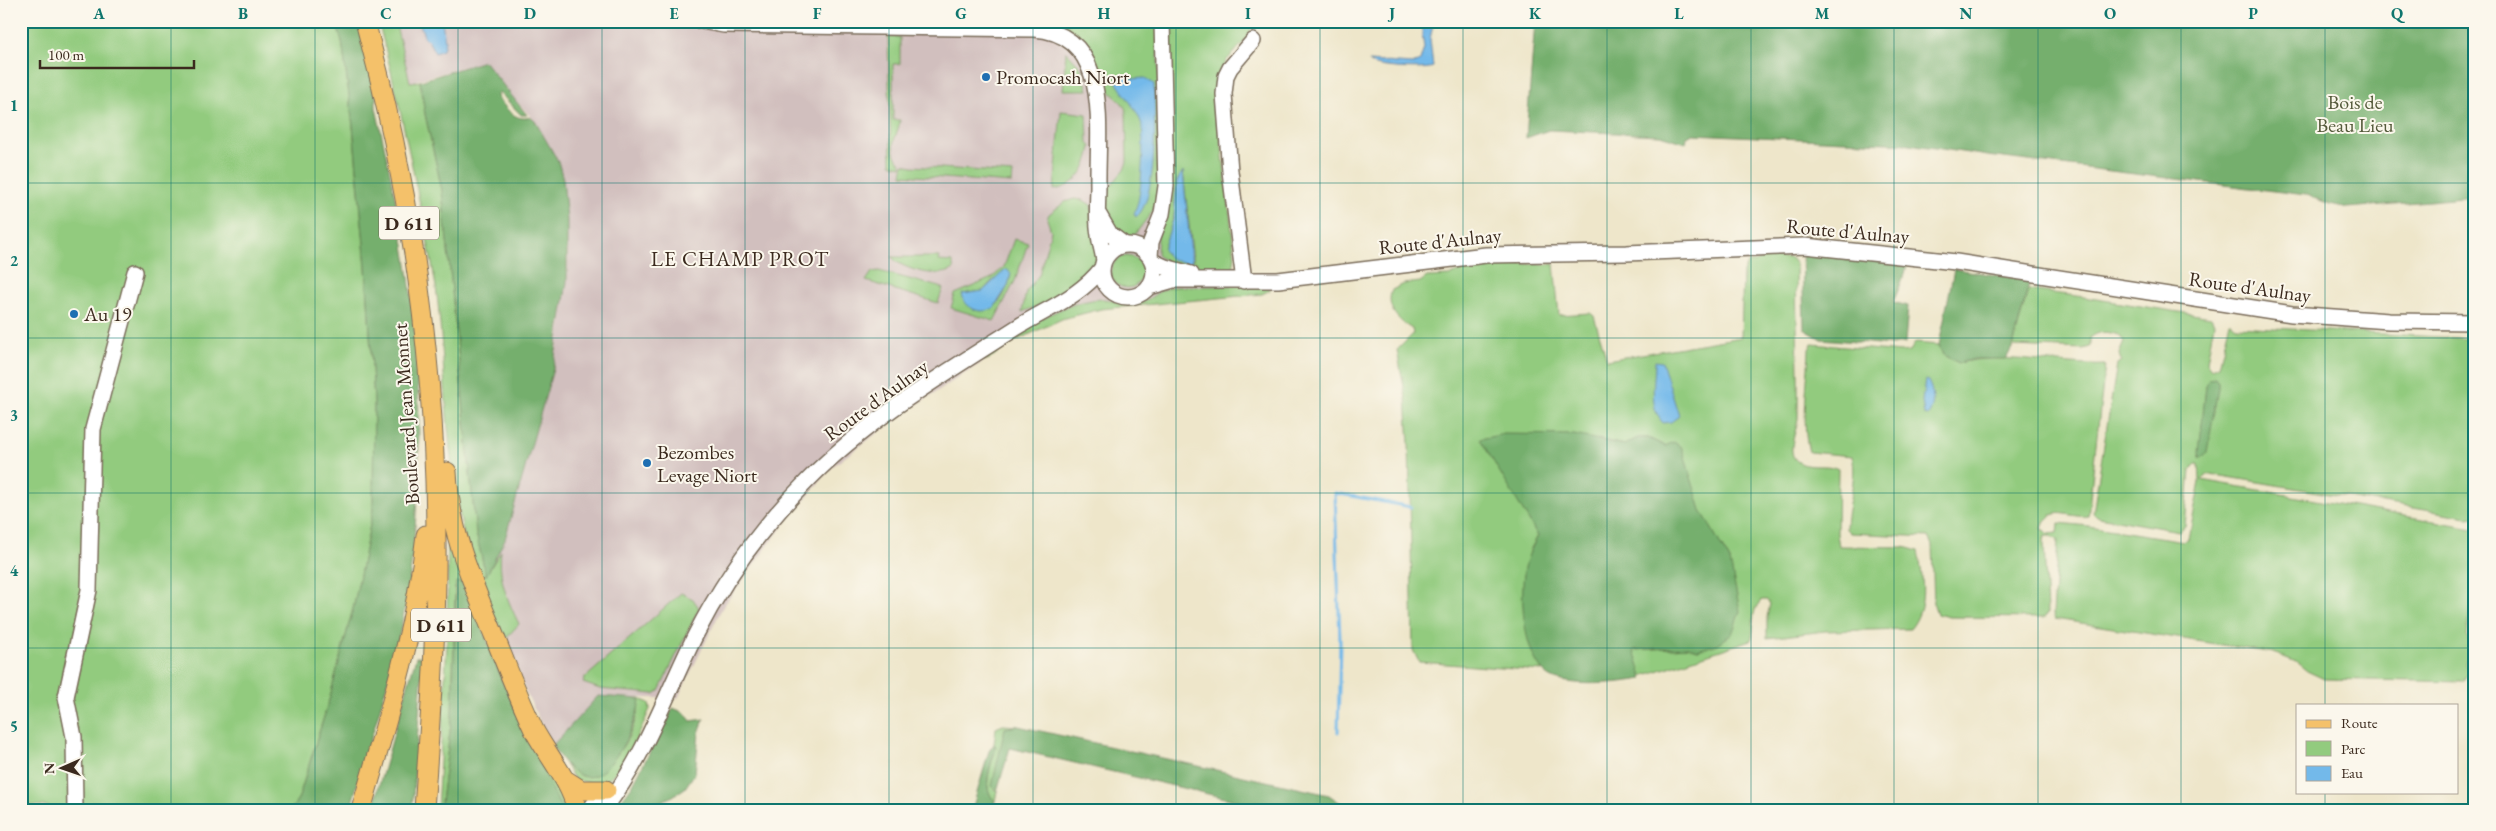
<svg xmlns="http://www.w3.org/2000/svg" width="2496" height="831" font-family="'EB Garamond',serif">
<rect width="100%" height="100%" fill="#fbf7ec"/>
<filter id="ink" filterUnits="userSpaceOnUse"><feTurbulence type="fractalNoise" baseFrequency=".02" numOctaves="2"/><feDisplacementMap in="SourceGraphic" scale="10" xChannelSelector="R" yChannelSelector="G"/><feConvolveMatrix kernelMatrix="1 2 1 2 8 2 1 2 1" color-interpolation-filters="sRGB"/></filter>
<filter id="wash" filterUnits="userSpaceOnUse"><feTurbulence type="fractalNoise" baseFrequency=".0096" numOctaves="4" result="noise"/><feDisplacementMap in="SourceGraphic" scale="20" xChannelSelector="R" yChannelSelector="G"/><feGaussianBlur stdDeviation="1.12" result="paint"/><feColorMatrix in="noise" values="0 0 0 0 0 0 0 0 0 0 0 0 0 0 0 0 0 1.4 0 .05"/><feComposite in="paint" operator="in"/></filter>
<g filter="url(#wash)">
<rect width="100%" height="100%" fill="#eee6ca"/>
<path fill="#d1bfbe" d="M395,21H1179L1235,257L1233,269V295L1101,309L1062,319L1015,341L908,410L833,466L781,528L722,608L678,698H635L552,746L525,690L486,576L505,539L553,369L560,331L567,282L568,257L558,161L535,121L503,87L484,61L410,82Z"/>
<path fill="#92cb7e" stroke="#667a4e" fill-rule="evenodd" d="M21,21H335L342,40L353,126L366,266L374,402L373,510L354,605L328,704L299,797L291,810H49L48,806L21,805Z
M378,21H395L410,82L420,81L425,114L442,190L476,533L486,575L501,551C498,579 507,599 519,624L506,638C441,537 451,402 436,287C432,261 426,235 421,209C408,146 395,83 378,21Z
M1066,21H1157L1162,181L1155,208L1133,237L1120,236L1105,212V192L1124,170L1127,162L1126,110L1122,103L1103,85L1092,59L1065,31Z
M1166,21H1261L1253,26L1244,42L1227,60L1218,78L1216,97L1235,257L1233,269C1207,269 1177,273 1157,255ZM1183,172L1193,260L1163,250L1174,217L1177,181Z
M888,37H900V64H893V120H900C899,132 891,140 894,152C895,159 901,160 902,166L891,164Z
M1066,51L1081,67L1088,90H1063Z
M1061,111L1087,114L1088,142L1091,146C1088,168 1077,186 1054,190Z
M904,164L912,166L1013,173L1012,183L902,175Z
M1074,199L1083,200L1091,205L1098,259C1090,286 1046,303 1022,312L1026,292L1039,275L1051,231L1047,219L1049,214L1065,202Z
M1014,239L1028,243L1015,281L994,321L951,308L955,294L992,278L1004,267ZM1011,273C1008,286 1002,304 989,310L962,294L983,291L992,281Z
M1111 272a16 16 0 1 1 32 0a16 16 0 1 1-32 0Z
M892,257H940L939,261L953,262V268H955C943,280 901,270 892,257Z
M1768,257L1791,258L1796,264C1796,316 1799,367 1798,418C1797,430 1787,450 1795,459C1806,471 1825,462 1838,469L1837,534L1839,546L1904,547L1918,551C1923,577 1928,608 1910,629L1825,631L1767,638V617L1770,604L1767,600H1762C1749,611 1756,626 1751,640L1642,676L1633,650L1688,647L1698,650L1730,561L1701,511L1693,489L1665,446L1648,438H1638L1624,445L1598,439L1512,491L1538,536L1530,550L1529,643L1542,671L1419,662L1413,650L1409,443L1406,398L1397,350L1413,334L1412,329C1398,321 1385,307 1392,290L1404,284L1420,282L1427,277L1449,276L1469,267L1492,264H1554L1559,315L1590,313L1594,316L1607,360L1741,337L1743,272L1747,264Z
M879,271L943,288L938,303L866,281L872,272Z
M1268,285L1270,290L1262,294L1101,309L1062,319L1015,341L989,359L982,361C1015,334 1056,303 1100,299C1114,298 1121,308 1140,303C1151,299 1157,291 1170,287Z
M2028,290L2077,296L2211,317L2214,323L2207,362L2212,369L2219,366L2230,321L2236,326L2475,339V516L2467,517L2210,474L2206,475L2202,480L2473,528L2475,569L2467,637L2472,649L2466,663L2469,672L2463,682L2324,679L2307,671L2296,662L2274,653L2055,619L2053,614L2058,540L2051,536H2045L2044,542L2047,613L2044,618L1949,617L1937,614L1934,605L1932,545L1928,537L1850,533L1846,529C1846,506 1858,478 1852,456L1809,452C1801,423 1808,380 1809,349L1812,344L1901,352L1910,351L1915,343L1939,345L1943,355L1959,363C2007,351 2057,367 2105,365L2088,516C2070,519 2050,502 2042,529L2049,534L2058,533L2059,523L2088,526L2184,541L2189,538L2200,481L2199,464H2196L2190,470L2185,526L2179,531L2099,517L2093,513L2117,364L2121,361L2119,354L2124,342L2119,335C2107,332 2100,330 2090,338V347L2083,349L2013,346ZM2218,382L2200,457L2206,385Z
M448,535L469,590L455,587L452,716L440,810H437L447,644Z
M681,593L693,599L699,608L659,691L654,694L600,689L583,683L585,678Z
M491,652L571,810H562L529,743Z
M640,699L649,703L650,709C642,727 620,780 599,783C592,784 583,781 575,780L565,764L582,776C593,769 608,762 618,752C629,742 639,714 640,699Z
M1003,725L1018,726L1005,728L994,790L997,791L995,801C980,789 992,763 996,747L994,744L996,728Z"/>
<path fill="#75af6d" stroke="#586c46" d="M335,21H359L376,89V108C387,160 399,211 407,264C423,367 423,499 406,602C394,672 369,741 350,810H291L299,797L328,704L354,605L373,510L374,402L366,266L353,126L342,41Z
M1535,21H2475V197L2348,208L2330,204L2306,195L1988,156L1909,144L1693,134L1687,137L1686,143L1660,135L1549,130L1526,138Z
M484,61L527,115H521L499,92L497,95L498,98C506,108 515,122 530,117L535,121L558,161L563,179L567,220V282L553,369L505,539L486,576L476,533L442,190L425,114L420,81Z
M1802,252L1907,264L1905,274L1893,302L1908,306L1905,343L1892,345L1821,339L1804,329Z
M1954,269L2030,280L2013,346L2006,359H1975L1959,363L1943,355L1939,345Z
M2215,378L2218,382V388L2207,452L2202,458L2200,457L2199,452L2206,385L2209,379Z
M1504,434L1574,435L1624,445L1638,438H1648L1665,446L1674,442L1682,448L1701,510L1730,561L1740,611L1732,634L1718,644L1698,650L1688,647L1634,650L1643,679C1617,683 1580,687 1555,679C1523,668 1519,596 1525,568C1527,557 1532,547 1538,536L1480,439Z
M456,582H462L469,590L502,681L562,810H440L452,716Z
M421,656L423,662L412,810H372L416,657Z
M598,696L640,699C638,721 610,785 582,776C568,771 560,757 552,746Z
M673,708L685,713L691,721L704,719L699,733L695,773L685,788L673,796L641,810H614L632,786Z
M1018,726L1329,795L1351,810H1277L1010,748L997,791L992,786L1005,728Z
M994,744L996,747C992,763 980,788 995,801L992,810H972L989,751Z"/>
<path fill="#73b9ea" stroke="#577284" d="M419,21H442L445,41L443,50L435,53L428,40L425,39Z
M1425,21H1434L1430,39L1433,67C1425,71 1377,68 1370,63L1369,61L1412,64L1420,61L1424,48L1422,33Z
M1123,75L1130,79L1145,78L1154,84C1155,111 1158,201 1136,217L1134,213C1142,204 1145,133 1141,122C1135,107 1126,97 1117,83L1118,76Z
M1183,171L1192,264L1172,260L1163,250L1174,217L1177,181Z
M1006,269L1011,273L1008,286L994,308C980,315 965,309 962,294L983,291Z
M1655,361L1662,362L1679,416L1671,422L1663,423C1648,407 1655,382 1655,361Z
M1925,380L1928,381C1934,392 1935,405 1928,416L1924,415L1922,401Z"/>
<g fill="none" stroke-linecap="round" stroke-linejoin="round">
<path stroke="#73b9ea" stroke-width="3" d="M1338,732L1340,640L1335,493L1411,507"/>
</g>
</g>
<g filter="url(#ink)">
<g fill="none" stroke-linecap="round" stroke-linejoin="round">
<g stroke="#7a6c5a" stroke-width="18">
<path id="minor" d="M701,21L724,25L1034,29C1113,34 1097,130 1098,185C1098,201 1096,219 1099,235C1100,244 1103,252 1104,261
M1099,215L1110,234L1125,245
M1102 271a26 26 0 1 1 52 0a26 26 0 1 1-52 0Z
M1150,257L1151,242L1162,214L1166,186L1162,21
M1152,261L1165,267L1191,274
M1244,281L1230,171L1224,94L1226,76L1230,68L1253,41
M1149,287L1173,280H1278L1486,255L1626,253L1805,246L1956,262L2292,314L2389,321L2475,322
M75,810L74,737L66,697L89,590L93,429L135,272
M589,810L606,790
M603,810C644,760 666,694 695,636C724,579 763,525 808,480C868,419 944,374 1016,328C1046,309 1080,297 1102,268"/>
</g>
<g stroke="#7a6c5a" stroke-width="21">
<path id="major" d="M365,21C411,191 436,367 436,542C437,632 430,721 424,810
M447,472C450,533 471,579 494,635C507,667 519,699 534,730C548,756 570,781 577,810
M564,779L581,790H606
M361,810C388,716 415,632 426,535"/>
</g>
<use href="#minor" stroke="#fff" stroke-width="15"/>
<use href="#major" stroke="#f4c16a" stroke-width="19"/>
</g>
</g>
<path fill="none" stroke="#0f766e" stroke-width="1" stroke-opacity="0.55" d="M171,21V810M315,21V810M458,21V810M602,21V810M745,21V810M889,21V810M1033,21V810M1176,21V810M1320,21V810M1463,21V810M1607,21V810M1751,21V810M1894,21V810M2038,21V810M2181,21V810M2325,21V705M21,183H2475M21,338H2475M21,493H2475M21,648H2475M2325,792V810"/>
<g fill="#1f6fb2" stroke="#fbf7ec" stroke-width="2">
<circle cx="986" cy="77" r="5"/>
<circle cx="74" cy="314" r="5"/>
<circle cx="647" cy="463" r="5"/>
</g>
<g text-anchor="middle" stroke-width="4" stroke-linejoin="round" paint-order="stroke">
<g fill="#fbf7ec" stroke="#75685c" stroke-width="1">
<rect x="379" y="206.5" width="60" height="33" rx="4"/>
<rect x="411" y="608.5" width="60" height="33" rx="4"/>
</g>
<g font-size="19" font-weight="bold" fill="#3b2a1e">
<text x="409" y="230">D 611</text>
<text x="441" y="632">D 611</text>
</g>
<g font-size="20" fill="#3b2a1e" stroke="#fbf7ec" text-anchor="start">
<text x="996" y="84">Promocash Niort</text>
<text x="84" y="321">Au 19</text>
<text x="657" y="459">Bezombes<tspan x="657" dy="23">Levage Niort</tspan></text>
</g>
<g font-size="20" fill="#555a3b" stroke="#fbf7ec">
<text x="2355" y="109">Bois de<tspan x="2355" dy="23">Beau Lieu</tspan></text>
</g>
<g font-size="20" fill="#3b2a1e" stroke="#fbf7ec">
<text transform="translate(1848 231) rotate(5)" y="7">Route d'Aulnay</text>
<text transform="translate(1440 241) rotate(-6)" y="7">Route d'Aulnay</text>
<text transform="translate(2250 287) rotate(8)" y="7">Route d'Aulnay</text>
<text transform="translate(876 400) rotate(-36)" y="7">Route d'Aulnay</text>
<text transform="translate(406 414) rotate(-94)" y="7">Boulevard Jean Monnet</text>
</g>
<g font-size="21" letter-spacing="1" fill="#3b2a1e" stroke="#fbf7ec">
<text x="740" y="266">LE CHAMP PROT</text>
</g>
</g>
<rect width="2496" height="831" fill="none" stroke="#fbf7ec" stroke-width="55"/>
<rect x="2296" y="704" width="162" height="90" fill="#fbf7ec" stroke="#aea59a"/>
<rect x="2306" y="720" width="25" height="8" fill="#f4c16a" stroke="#aea59a"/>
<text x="2341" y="728" font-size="15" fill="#3b2a1e">Route</text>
<rect x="2306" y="741" width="25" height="15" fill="#92cb7e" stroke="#aea59a"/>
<text x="2341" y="754" font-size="15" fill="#3b2a1e">Parc</text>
<rect x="2306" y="766" width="25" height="15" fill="#73b9ea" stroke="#aea59a"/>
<text x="2341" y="778" font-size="15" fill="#3b2a1e">Eau</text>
<g transform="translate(62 768) rotate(268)" stroke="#fbf7ec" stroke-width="4" paint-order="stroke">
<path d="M0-4L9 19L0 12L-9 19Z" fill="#3b2a1e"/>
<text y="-8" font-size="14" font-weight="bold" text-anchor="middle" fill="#3b2a1e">N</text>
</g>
<path d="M40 60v8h154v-8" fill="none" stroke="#3b2a1e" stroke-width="2.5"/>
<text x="48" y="60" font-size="15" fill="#3b2a1e" stroke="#fbf7ec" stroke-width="4" paint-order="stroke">100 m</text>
<rect x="28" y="28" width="2440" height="776" fill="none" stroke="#0f766e" stroke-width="2"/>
<g font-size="16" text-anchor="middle" font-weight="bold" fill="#0f766e">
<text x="99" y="19">A</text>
<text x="243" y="19">B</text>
<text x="386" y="19">C</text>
<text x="530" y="19">D</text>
<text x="674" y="19">E</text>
<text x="817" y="19">F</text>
<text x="961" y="19">G</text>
<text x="1104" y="19">H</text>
<text x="1248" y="19">I</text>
<text x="1392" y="19">J</text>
<text x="1535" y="19">K</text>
<text x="1679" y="19">L</text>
<text x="1822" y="19">M</text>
<text x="1966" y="19">N</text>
<text x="2110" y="19">O</text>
<text x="2253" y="19">P</text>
<text x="2397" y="19">Q</text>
<text x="14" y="111">1</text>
<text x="14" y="266">2</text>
<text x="14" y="421">3</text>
<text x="14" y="576">4</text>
<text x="14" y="732">5</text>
</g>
</svg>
